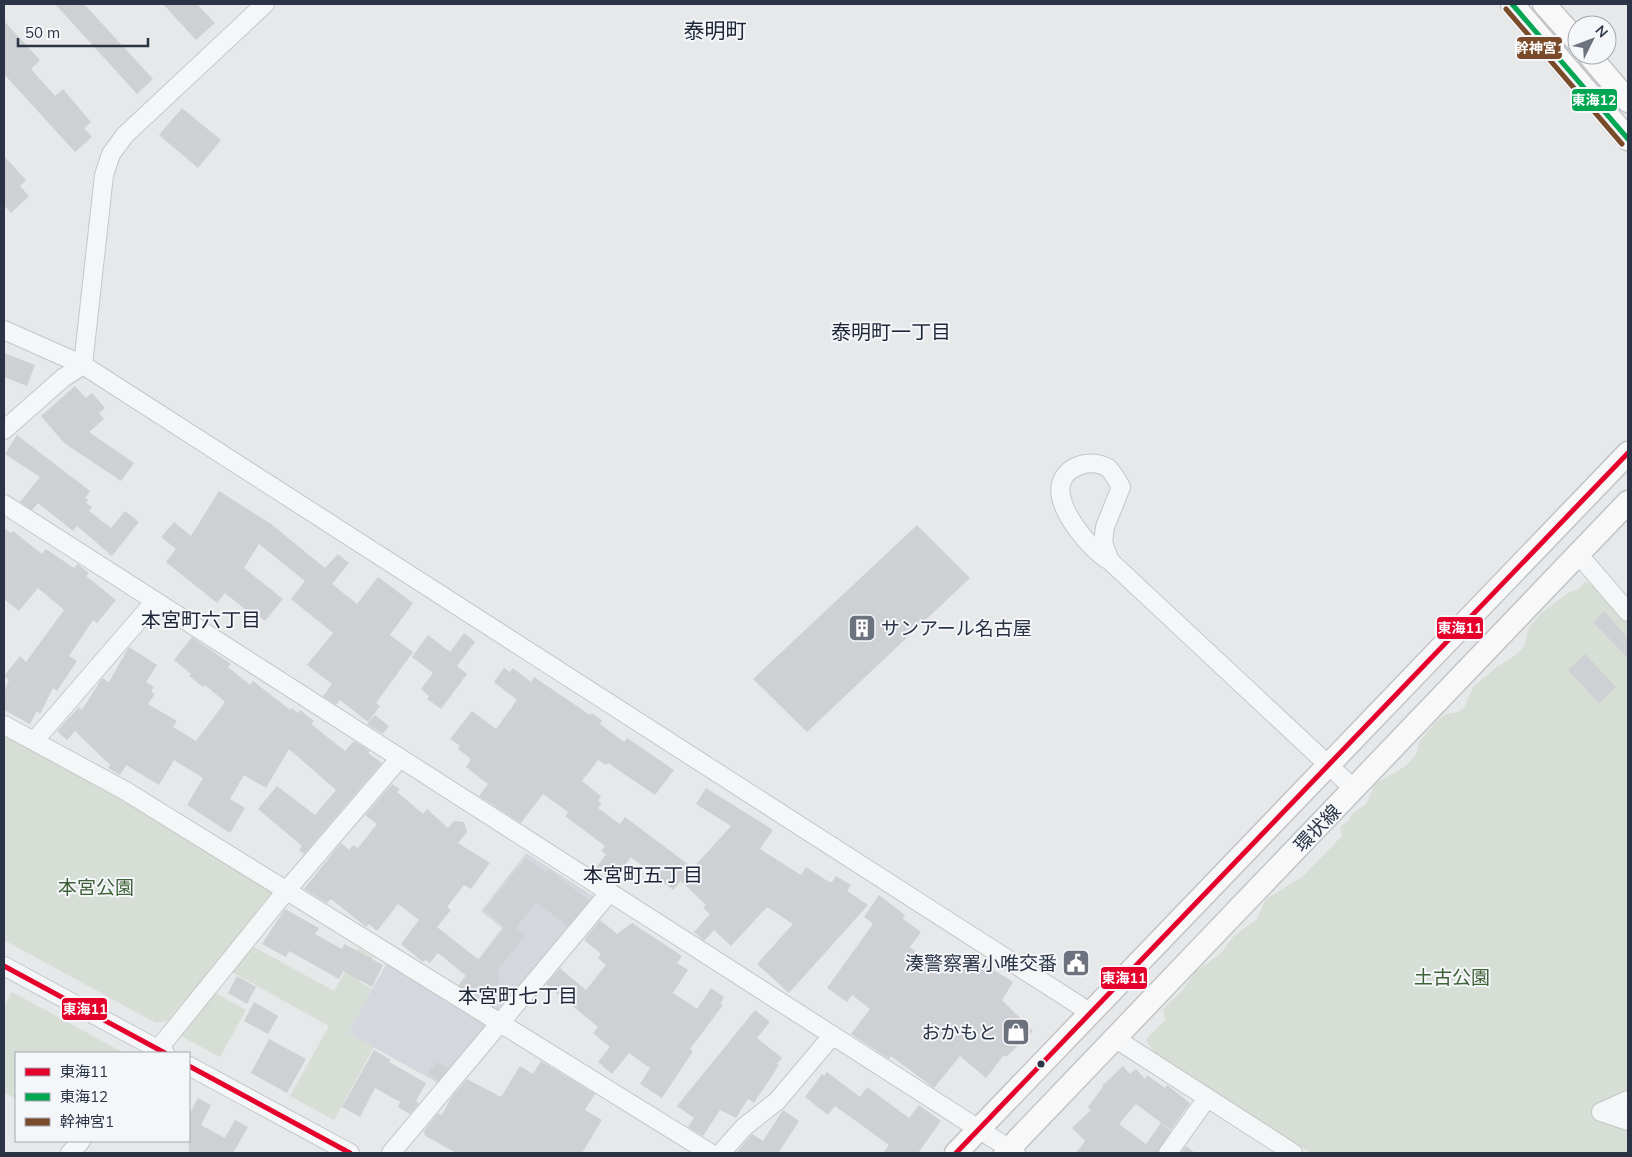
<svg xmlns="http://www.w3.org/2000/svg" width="1632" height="1157" font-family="Mulish,'Noto Sans JP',sans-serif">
<rect width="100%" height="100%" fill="#e6e8ea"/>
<path fill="#d4d7dd" d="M526,853L593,896L594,901L438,1083L348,1033L386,964L447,1000L502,928L481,911Z"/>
<path fill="#d6ded6" d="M1585,582L1592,584L1628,618V1153H1311L1154,1052L1146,1040L1165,1020L1163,1009L1180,993L1196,971L1219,955L1234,936L1257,919L1266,899L1302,877L1342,836L1340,827L1348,821L1353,813L1366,804L1375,784L1406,766L1417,753L1419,742L1437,721L1446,714L1458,712L1464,708L1474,686L1498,666L1513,657L1524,647L1529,628L1539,615L1569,592L1578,590Z
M4,734L124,798L274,892V895L167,1021L156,1023L4,940Z
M252,946L334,991L358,948L373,957L360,982L372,989L348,1033L374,1047L334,1120L290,1096L329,1026L232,972Z
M12,992L124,1053H16V1099L4,1092V1007Z
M213,992L246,1010L220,1057L183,1037L180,1031Z"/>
<path fill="#ced0d3" d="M55,4H84L153,79L137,94Z
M163,4H197L215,23L196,40Z
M4,21L40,60L31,69L55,96L63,89L91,122L84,128L92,137L75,152L4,74Z
M182,108L221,140L198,168L159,135Z
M4,156L26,180L20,186L29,196L11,213L4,205Z
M4,353L35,365L27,386L4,377Z
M75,386L86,398L92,393L105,408L99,413L104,419L89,432L134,463L121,481L64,443L41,416Z
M17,435L90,491L85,498L88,500L86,503L92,507L89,511L111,528L125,511L139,522L112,556L77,526L73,531L38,503L32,510L20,502L40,477L5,454Z
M219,491L271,524L325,568L338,554L349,563L332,584L357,604L378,577L413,603L390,635L413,652L376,703L380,706L368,722L340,700L336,705L323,696L332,684L307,665L333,633L291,599L305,581L259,544L244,568L283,599L265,621L260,617L257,619L225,593L217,603L166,562L176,549L161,537L174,522L191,536Z
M917,525L970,578L807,732L753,679Z
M4,528L11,533L13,531L42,554L46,549L74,568L78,564L89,573L86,576L116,600L97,623L93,620L69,656L77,661L57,691L53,688L40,714L37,711L30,724L4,710V691L9,680L4,676L20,656L26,662L64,610L38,588L19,611L4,599Z
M1604,611L1628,638V658L1593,622Z
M464,633L475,642L457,666L467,674L441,709L427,699L429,696L421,689L433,673L412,657L428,635L450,652Z
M192,637L231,664L228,667L250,685L253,681L290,710L292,708L298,713L300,710L314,721L311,724L345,751L354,741L370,751L368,753L382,763L304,854L299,850L302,846L258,809L277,786L315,815L336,790L289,749L266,788L244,775L230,799L245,808L230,833L187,805L203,778L174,760L159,785L126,765L120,775L108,768L110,765L75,731L67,740L57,731L79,707L82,710L102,678L109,682L129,647L157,665L146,682L154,687L151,692L155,694L148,704L177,721L173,727L196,741L225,702L205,685L203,687L189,676L191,674L174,660Z
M1585,654L1616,687L1599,703L1568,670Z
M504,668L510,672L513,668L531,682L534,677L590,715L592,713L602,721L600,724L624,742L627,738L674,770L655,795L608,763L606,765L598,760L582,781L601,796L598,801L602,804L598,808L620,824L625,817L693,868L731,826L696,804L706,788L773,830L760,849L801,875L806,867L829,882H832L836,876L851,885L847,891L868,905L789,993L757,964L793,924L767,907L731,946L714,930L704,941L694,932L710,914L703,908L706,905L681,881L673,890L631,857L613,880L596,868L606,854L601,851L605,846L565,816L568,812L543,794L521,823L479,796L488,784L466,767L471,759L458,749L460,746L450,739L472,711L496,729L517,700L494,682Z
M375,715L389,726L383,734L367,724Z
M392,784L400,789L397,792L423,814L427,809L448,828L454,821L464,822L467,832L458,843L490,863L471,889L464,885L447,907L451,910L437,927L479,960L505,927L484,910L526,858L547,874L550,870L589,901L567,926L537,902L516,928L525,936L498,969L499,981L493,992L488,994L477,993L473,990L471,993L459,985L466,976L438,953L430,963L425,960L423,962L401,944L419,920L398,904L377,931L369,924L366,927L331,899L327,903L304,889L341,843L349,850L353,845L358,848L377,824L365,815Z
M879,895L905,915L903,919L921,932L910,947L942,973L953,960L963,969L971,956L1013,982L1002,1000L1033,1031L1006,1057L1004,1055L986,1078L960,1056L934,1088L891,1056L889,1059L851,1034L870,1009L852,995L847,1002L827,988L873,924L864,917Z
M285,909L319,928L315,934L342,949L344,944L383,965L372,987L343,971L339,979L289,951L286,957L262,944Z
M600,920L617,934L632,923L682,956L677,963L688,970L673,993L697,1009L711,988L724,997L720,1004L723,1005L690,1049L693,1051L662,1098L640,1084L650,1068L629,1053L612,1074L598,1062L610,1047L593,1033L598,1027L546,984L560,968L586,990L606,965L598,958L601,954L584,940Z
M1074,952L1088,965L1079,975L1064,962Z
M237,976L256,987L247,1004L228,993Z
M254,1002L278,1016L268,1034L244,1021Z
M755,1010L770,1022L757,1038L782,1058L777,1064L779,1065L754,1103L748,1099L736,1118L720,1110L703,1136L688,1127L694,1118L677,1106Z
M269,1039L306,1059L287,1093L251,1073Z
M374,1050L391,1060L389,1062L426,1083L416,1101L419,1103L410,1114L398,1107L400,1102L375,1088L360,1117L342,1107Z
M541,1061L595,1094L585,1110L602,1120L582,1153H456L424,1135L425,1133L423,1132L438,1113L442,1115L451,1098L467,1079L501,1097L520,1066L533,1074Z
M437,1062L448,1068L438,1081L428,1073Z
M1123,1066L1130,1074L1136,1069L1145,1079L1147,1075L1165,1088L1167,1085L1190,1103L1171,1130L1136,1104L1119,1124L1146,1144L1161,1123L1171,1131L1158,1153H1076L1085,1141L1072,1128L1091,1110L1088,1107L1103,1087L1102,1086Z
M827,1072L860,1097L867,1087L909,1118L919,1105L941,1121L918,1153H883L889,1145L835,1106L828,1115L805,1097L822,1074L824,1076Z
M198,1098L211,1105L201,1125L225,1138L235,1120L248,1127L233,1153H189V1115Z
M783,1110L799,1121L779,1152L782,1153H736L752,1134L763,1141Z
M1186,1146L1195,1153H1181Z"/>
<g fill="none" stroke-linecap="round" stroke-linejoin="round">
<g stroke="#c4c6c8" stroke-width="20">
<path id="minor" d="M4,330L83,365L1091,1013
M4,430L63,378L83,365L104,175L111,154L125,135L265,4
M4,504L1016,1153
M1578,554L1628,612
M1110,561L1103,543L1105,527L1121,487C1117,481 1113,472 1108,468C1092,458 1066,465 1061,484C1055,508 1091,551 1110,561L1354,789
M4,725L124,790L710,1153
M35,740L155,601
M4,966L165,1053
M1116,1039L1293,1153
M155,1053L286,891L400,758
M189,1066L350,1153
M1628,1100L1601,1112L1628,1121
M70,1153L81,1141
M391,1153L609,893
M721,1153L744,1127L777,1101L832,1036
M1168,1153L1207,1098"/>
</g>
<g stroke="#c2c5c8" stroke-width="25">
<path id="major" d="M1512,4L1628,139
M1544,4L1577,41
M1589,55L1628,101
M956,1153L1628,453
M1005,1153L1628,502"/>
</g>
<use href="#minor" stroke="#f5f6f7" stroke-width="18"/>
<use href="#major" stroke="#f8f8f8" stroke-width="22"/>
<g stroke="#f4f6f9" stroke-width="9">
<path id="bus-1" d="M4,966L165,1053
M189,1066L350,1153
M956,1153L1628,453"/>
</g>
<g stroke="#f4f6f9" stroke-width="9">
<path id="bus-2" d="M1512,4L1628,139"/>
</g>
<g stroke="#f4f6f9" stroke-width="9">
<path id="bus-3" d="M1506,9L1622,144"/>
</g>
<use href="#bus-1" stroke="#e4002b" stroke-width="5"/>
<use href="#bus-2" stroke="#00a651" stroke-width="5"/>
<use href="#bus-3" stroke="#7a4b2a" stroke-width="5"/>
</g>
<defs>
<g id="building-square" transform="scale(1.4375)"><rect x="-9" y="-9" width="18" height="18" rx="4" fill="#6c737f" stroke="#f4f6f9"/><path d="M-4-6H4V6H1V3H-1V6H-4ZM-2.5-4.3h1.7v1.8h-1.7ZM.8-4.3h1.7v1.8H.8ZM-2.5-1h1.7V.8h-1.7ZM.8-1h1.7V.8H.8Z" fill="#fff"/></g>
<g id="civic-square" transform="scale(1.4375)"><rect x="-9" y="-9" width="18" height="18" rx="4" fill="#6c737f" stroke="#f4f6f9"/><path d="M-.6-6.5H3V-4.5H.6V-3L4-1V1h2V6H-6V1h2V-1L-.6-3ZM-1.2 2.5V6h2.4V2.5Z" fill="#fff"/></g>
<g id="shop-square" transform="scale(1.4375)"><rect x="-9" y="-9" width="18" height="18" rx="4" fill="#6c737f" stroke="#f4f6f9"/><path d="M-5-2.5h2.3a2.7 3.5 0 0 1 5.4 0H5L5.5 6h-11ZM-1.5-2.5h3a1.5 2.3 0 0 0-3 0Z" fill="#fff"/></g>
</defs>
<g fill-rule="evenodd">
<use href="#building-square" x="862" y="628"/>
<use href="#civic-square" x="1076" y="963"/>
<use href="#shop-square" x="1016" y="1032"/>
</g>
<circle fill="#2b3445" stroke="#f4f6f9" stroke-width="2" cx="1041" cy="1064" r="4.5"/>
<g text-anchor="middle" stroke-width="4" stroke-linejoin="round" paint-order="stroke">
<g font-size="19" fill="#2b3445" stroke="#f4f6f9" text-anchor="end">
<text x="881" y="635" text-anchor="start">サンアール名古屋</text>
<text x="1057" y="970">湊警察署小唯交番</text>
<text x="997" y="1039">おかもと</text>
</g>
<g font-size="19" fill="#2b3445" stroke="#f4f6f9">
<text transform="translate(1317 828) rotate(-46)" y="7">環状線</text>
</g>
<g font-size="19" fill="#3f6138" stroke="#f4f6f9">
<text x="96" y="894">本宮公園</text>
<text x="1452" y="984">土古公園</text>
</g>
<g font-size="20" fill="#1d2536" stroke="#f4f6f9">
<text x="891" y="339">泰明町一丁目</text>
<text x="201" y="627">本宮町六丁目</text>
<text x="643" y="882">本宮町五丁目</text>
<text x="518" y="1003">本宮町七丁目</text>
</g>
<g font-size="21" fill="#1d2536" stroke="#f4f6f9">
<text x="715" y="38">泰明町</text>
</g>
</g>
<g stroke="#f4f6f9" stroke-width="2">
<rect x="1516" y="36" width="47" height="24" rx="5" fill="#7a4b2a"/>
<rect x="1571" y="88" width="47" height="24" rx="5" fill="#00a651"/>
<rect x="1436" y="616" width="48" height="24" rx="5" fill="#e4002b"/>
<rect x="1100" y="966" width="48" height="24" rx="5" fill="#e4002b"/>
<rect x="61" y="997" width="47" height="24" rx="5" fill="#e4002b"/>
</g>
<g font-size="14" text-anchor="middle" font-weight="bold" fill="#fff">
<text x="1540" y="53">幹神宮1</text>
<text x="1594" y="105">東海12</text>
<text x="1460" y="633">東海11</text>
<text x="1124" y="983">東海11</text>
<text x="85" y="1014">東海11</text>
</g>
<rect width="1632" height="1157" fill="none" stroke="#2b3445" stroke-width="10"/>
<rect x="15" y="1052" width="175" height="90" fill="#f4f6f9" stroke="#a4a8b1"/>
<rect x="25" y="1068" width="25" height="8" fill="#e4002b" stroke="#a4a8b1"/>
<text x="60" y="1077" font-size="15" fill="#2b3445">東海11</text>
<rect x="25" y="1093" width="25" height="8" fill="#00a651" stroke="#a4a8b1"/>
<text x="60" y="1102" font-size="15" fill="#2b3445">東海12</text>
<rect x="25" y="1118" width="25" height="8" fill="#7a4b2a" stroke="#a4a8b1"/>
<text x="60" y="1127" font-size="15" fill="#2b3445">幹神宮1</text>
<g transform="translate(1592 40) rotate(48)"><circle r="24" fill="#f4f6f9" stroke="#a4a8b1"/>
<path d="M0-4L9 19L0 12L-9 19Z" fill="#6c737f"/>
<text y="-8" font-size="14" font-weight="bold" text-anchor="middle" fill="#2b3445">N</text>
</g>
<path d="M18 38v8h130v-8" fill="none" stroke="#2b3445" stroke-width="2.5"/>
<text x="25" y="38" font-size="15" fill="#2b3445" stroke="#f4f6f9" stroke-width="4" paint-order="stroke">50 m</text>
</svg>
